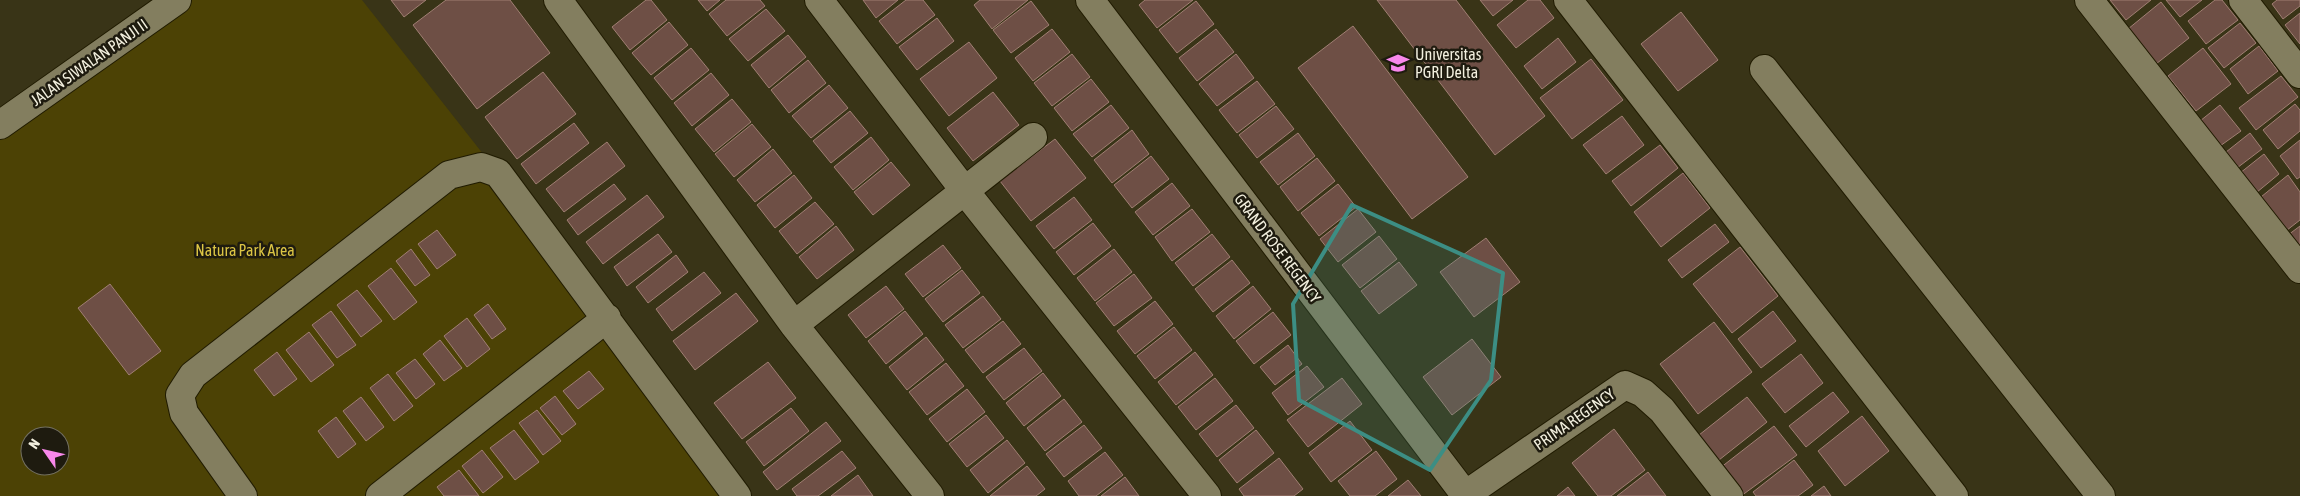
<svg xmlns="http://www.w3.org/2000/svg" width="2300" height="496" font-family="'Asap Condensed',sans-serif">
<rect width="100%" height="100%" fill="#393417"/>
<path fill="#4c4205" fill-rule="evenodd" d="M167,0H362L498,173L737,496H0V121ZM30,436H60V466H30Z"/>
<path fill="#6e4f45" stroke="#a07f73" d="M391,0H426L404,17Z
M446,0H510L550,53L477,109L413,25Z
M646,0H651L667,20L630,50L612,27Z
M698,0H720L707,11Z
M726,0H760L765,6L727,36L709,14Z
M863,0H898L876,18Z
M906,0H923L935,15L897,44L879,21Z
M980,0H1028L992,29L974,5Z
M1145,0H1193L1157,28L1139,5Z
M1377,0H1456L1545,116L1495,155Z
M1480,0H1513L1493,16Z
M1528,0H1540L1554,18L1516,48L1497,25Z
M2110,0H2151L2126,20Z
M2166,0H2202L2180,17Z
M2215,0H2222L2238,20L2206,44L2188,21Z
M2277,0H2300V6L2283,19L2272,4Z
M1031,1L1049,25L1011,53L993,30Z
M1196,1L1214,24L1177,53L1159,30Z
M2161,2L2189,38L2156,64L2128,29Z
M766,9L785,31L748,61L729,39Z
M1681,12L1718,60L1678,91L1641,44Z
M2300,13V44L2285,25Z
M937,18L954,41L917,70L899,47Z
M669,22L688,45L651,75L632,53Z
M2240,23L2256,43L2224,68L2208,48Z
M1353,26L1468,177L1412,219L1298,68Z
M1052,29L1070,52L1033,81L1015,58Z
M1216,29L1234,52L1197,81L1179,58Z
M788,35L806,57L769,88L751,65Z
M1558,38L1576,62L1542,89L1524,66Z
M969,42L997,78L949,116L920,79Z
M2259,46L2278,71L2248,94L2230,69Z
M691,48L709,70L672,100L654,78Z
M2203,48L2231,84L2196,111L2168,76Z
M1072,54L1090,77L1052,106L1034,83Z
M1236,54L1254,78L1217,106L1199,84Z
M1591,59L1623,100L1572,139L1540,98Z
M808,60L826,83L789,113L771,90Z
M543,72L576,114L517,159L485,117Z
M711,73L729,95L692,126L674,103Z
M2281,76L2298,97L2256,130L2239,108Z
M1091,79L1109,102L1072,131L1054,108Z
M1257,81L1275,104L1237,133L1219,110Z
M829,85L848,108L811,138L792,116Z
M993,92L1019,125L973,161L947,128Z
M732,99L751,122L714,152L695,129Z
M2295,104L2300,110V131L2278,149L2263,130Z
M1111,105L1129,128L1092,157L1073,134Z
M2220,105L2241,131L2220,146L2200,121Z
M1276,106L1294,129L1257,158L1239,135Z
M850,111L868,133L831,163L813,141Z
M1622,116L1644,145L1606,174L1583,145Z
M574,123L589,143L536,184L521,164Z
M752,124L771,147L734,177L715,154Z
M1132,130L1149,154L1112,183L1094,160Z
M1298,133L1315,156L1278,185L1260,162Z
M2250,133L2262,149L2233,171L2221,156Z
M871,137L889,160L853,190L834,167Z
M1055,139L1086,178L1031,221L1000,181Z
M2300,140V177L2297,179L2280,156Z
M607,142L625,166L564,212L546,189Z
M1660,145L1678,168L1631,206L1612,181Z
M773,149L792,173L755,202L737,180Z
M2264,154L2279,174L2251,197L2235,177Z
M1151,156L1169,179L1132,208L1114,185Z
M1317,158L1335,181L1298,211L1280,187Z
M891,162L910,185L873,215L854,192Z
M1683,173L1710,208L1661,247L1634,212Z
M794,175L812,198L775,228L757,205Z
M2288,175L2300,192V220L2282,234L2256,201Z
M1172,183L1190,206L1153,235L1135,212Z
M614,184L626,199L578,235L567,220Z
M1338,184L1356,207L1319,236L1301,213Z
M647,195L664,217L603,264L586,242Z
M1074,197L1092,220L1054,249L1036,226Z
M815,202L834,224L797,254L779,231Z
M1192,209L1210,232L1172,261L1155,237Z
M1358,209L1376,232L1338,262L1320,239Z
M1093,223L1111,246L1074,275L1056,252Z
M1715,224L1729,242L1682,278L1668,260Z
M836,226L854,250L817,279L799,257Z
M2300,226V266L2280,241Z
M437,230L456,255L437,269L418,244Z
M658,234L672,252L627,286L614,267Z
M1212,234L1230,257L1193,286L1175,263Z
M1379,236L1397,259L1360,288L1342,265Z
M1486,238L1520,282L1474,317L1440,272Z
M943,245L961,268L923,297L905,274Z
M1740,247L1778,296L1732,333L1693,284Z
M411,249L430,275L415,286L396,261Z
M1114,249L1132,272L1095,301L1077,278Z
M676,255L688,272L648,303L636,287Z
M1232,260L1250,283L1213,312L1195,289Z
M1399,262L1417,285L1379,314L1361,291Z
M391,268L417,302L394,320L368,286Z
M962,270L980,293L943,322L925,299Z
M704,272L721,293L672,331L656,309Z
M1134,274L1152,298L1114,326L1096,303Z
M110,284L161,351L129,375L78,308Z
M886,286L904,309L866,338L848,315Z
M1253,286L1271,309L1234,339L1216,316Z
M357,290L382,321L361,337L337,305Z
M736,293L758,321L695,370L673,341Z
M983,296L1001,319L963,348L945,325Z
M1155,301L1173,324L1135,354L1117,331Z
M488,304L506,329L492,339L474,315Z
M331,311L356,345L337,358L312,325Z
M905,311L923,334L886,364L868,341Z
M1773,311L1796,341L1761,368L1738,339Z
M1273,312L1291,335L1254,364L1236,341Z
M467,318L490,349L467,367L444,336Z
M1003,321L1021,344L983,373L965,350Z
M1714,322L1752,372L1698,414L1660,364Z
M1174,327L1192,350L1155,379L1137,356Z
M309,332L334,365L311,382L286,350Z
M926,337L944,360L907,390L889,367Z
M1472,339L1501,377L1452,415L1423,377Z
M440,340L462,368L444,381L423,354Z
M1288,345L1302,364L1275,385L1260,367Z
M1024,348L1042,371L1004,400L986,377Z
M277,352L297,379L274,396L254,370Z
M1195,352L1213,375L1176,405L1158,382Z
M1801,354L1823,383L1785,413L1762,384Z
M415,359L435,384L416,399L396,373Z
M768,362L796,398L742,439L714,403Z
M946,363L964,386L927,415L909,392Z
M1307,366L1324,387L1288,415L1272,393Z
M589,371L604,389L578,409L563,391Z
M1043,373L1061,396L1024,426L1006,403Z
M388,374L413,406L394,421L370,388Z
M1215,378L1233,401L1196,430L1178,407Z
M1342,378L1362,404L1308,447L1287,420Z
M967,389L985,412L947,442L929,419Z
M1833,392L1849,412L1806,447L1789,426Z
M555,396L576,424L562,435L540,408Z
M361,397L384,427L366,441L343,411Z
M1747,397L1767,422L1719,460L1699,435Z
M1064,399L1082,422L1045,451L1027,428Z
M1236,405L1254,428L1217,457L1199,434Z
M791,408L809,431L764,466L746,442Z
M537,410L561,441L543,455L519,423Z
M986,415L1004,438L967,467L949,444Z
M1862,416L1889,451L1845,486L1818,451Z
M336,417L356,444L338,458L318,431Z
M1350,421L1372,450L1331,482L1309,453Z
M826,422L841,441L777,490L763,472Z
M1084,425L1102,448L1064,477L1046,454Z
M1774,426L1797,455L1741,496L1720,468Z
M1614,429L1645,470L1611,496H1598L1572,463Z
M514,430L539,462L515,480L490,448Z
M1256,430L1274,453L1237,483L1219,460Z
M1007,440L1025,463L988,493L970,470Z
M482,450L503,477L483,493L462,466Z
M842,451L856,468L818,496H797L792,489Z
M1376,451L1397,479L1375,496H1350L1338,481Z
M1105,452L1123,475L1096,496H1079L1068,481Z
M1279,458L1303,489L1294,496H1244L1239,489Z
M1794,460L1813,485L1798,496H1756L1753,492Z
M1027,466L1045,489L1036,496H990Z
M459,470L479,496H444L437,487Z
M1648,472L1666,496H1617Z
M858,475L873,496H831Z
M1125,477L1139,496H1101Z
M1408,480L1421,496H1388Z
M1824,486L1831,496H1811Z
M1568,487L1575,496H1557Z"/>
<g fill="none" stroke-linecap="round" stroke-linejoin="round">
<g stroke="#201b01" stroke-width="30">
<path id="minor" d="M558,0L794,325L930,496
M819,0L964,190L1207,496
M1090,0L1466,496
M1568,0L1954,496
M2089,0L2300,269
M2243,0L2300,74
M1764,69L2101,496
M0,125L177,0
M794,325L1033,137
M1465,495L1625,385L1643,393L1662,410L1729,496
M243,496L184,413L180,395L193,375L449,175L481,167L498,173L737,496
M380,496L607,318"/>
</g>
<use href="#minor" stroke="#837e5f" stroke-width="28"/>
</g>
<path fill="#3c8e84" fill-opacity="0.2" stroke="#3c8e84" stroke-width="4" stroke-linejoin="round" d="M1352,205L1503,273L1491,380L1430,470L1299,400L1293,304Z"/>
<defs>
<g id="university-bare" transform="scale(1.725)"><path d="M0-5L7-2L0 1L-7-2ZM-4 1L0 2.5L4 1V4Q0 6-4 4Z" fill="#f888eb" stroke="#1e1b0f" stroke-width="2.5" paint-order="stroke"/></g>
</defs>
<g fill-rule="evenodd">
<use href="#university-bare" x="1398" y="63"/>
</g>
<g text-anchor="middle" stroke-width="5" stroke-linejoin="round" paint-order="stroke">
<g font-size="16" fill="#f2efde" stroke="#1e1b0f" text-anchor="start">
<text x="1415" y="60">Universitas<tspan x="1415" dy="18">PGRI Delta</tspan></text>
</g>
<g font-size="16" fill="#f2efde" stroke="#1e1b0f">
<text transform="translate(89 62) rotate(-35)" y="6">JALAN SIWALAN PANJI II</text>
<text transform="translate(1278 248) rotate(53)" y="6">GRAND ROSE REGENCY</text>
<text transform="translate(1574 419) rotate(-35)" y="6">PRIMA REGENCY</text>
</g>
<g font-size="16" fill="#dcc544" stroke="#1e1b0f">
<text x="245" y="256">Natura Park Area</text>
</g>
</g>
<g transform="translate(45 451) rotate(304)"><circle r="24" fill="#1e1b0f" stroke="#737062"/>
<path d="M0-4L9 19L0 12L-9 19Z" fill="#f888eb"/>
<text y="-8" font-size="14" font-weight="bold" text-anchor="middle" fill="#f2efde">N</text>
</g>
</svg>
